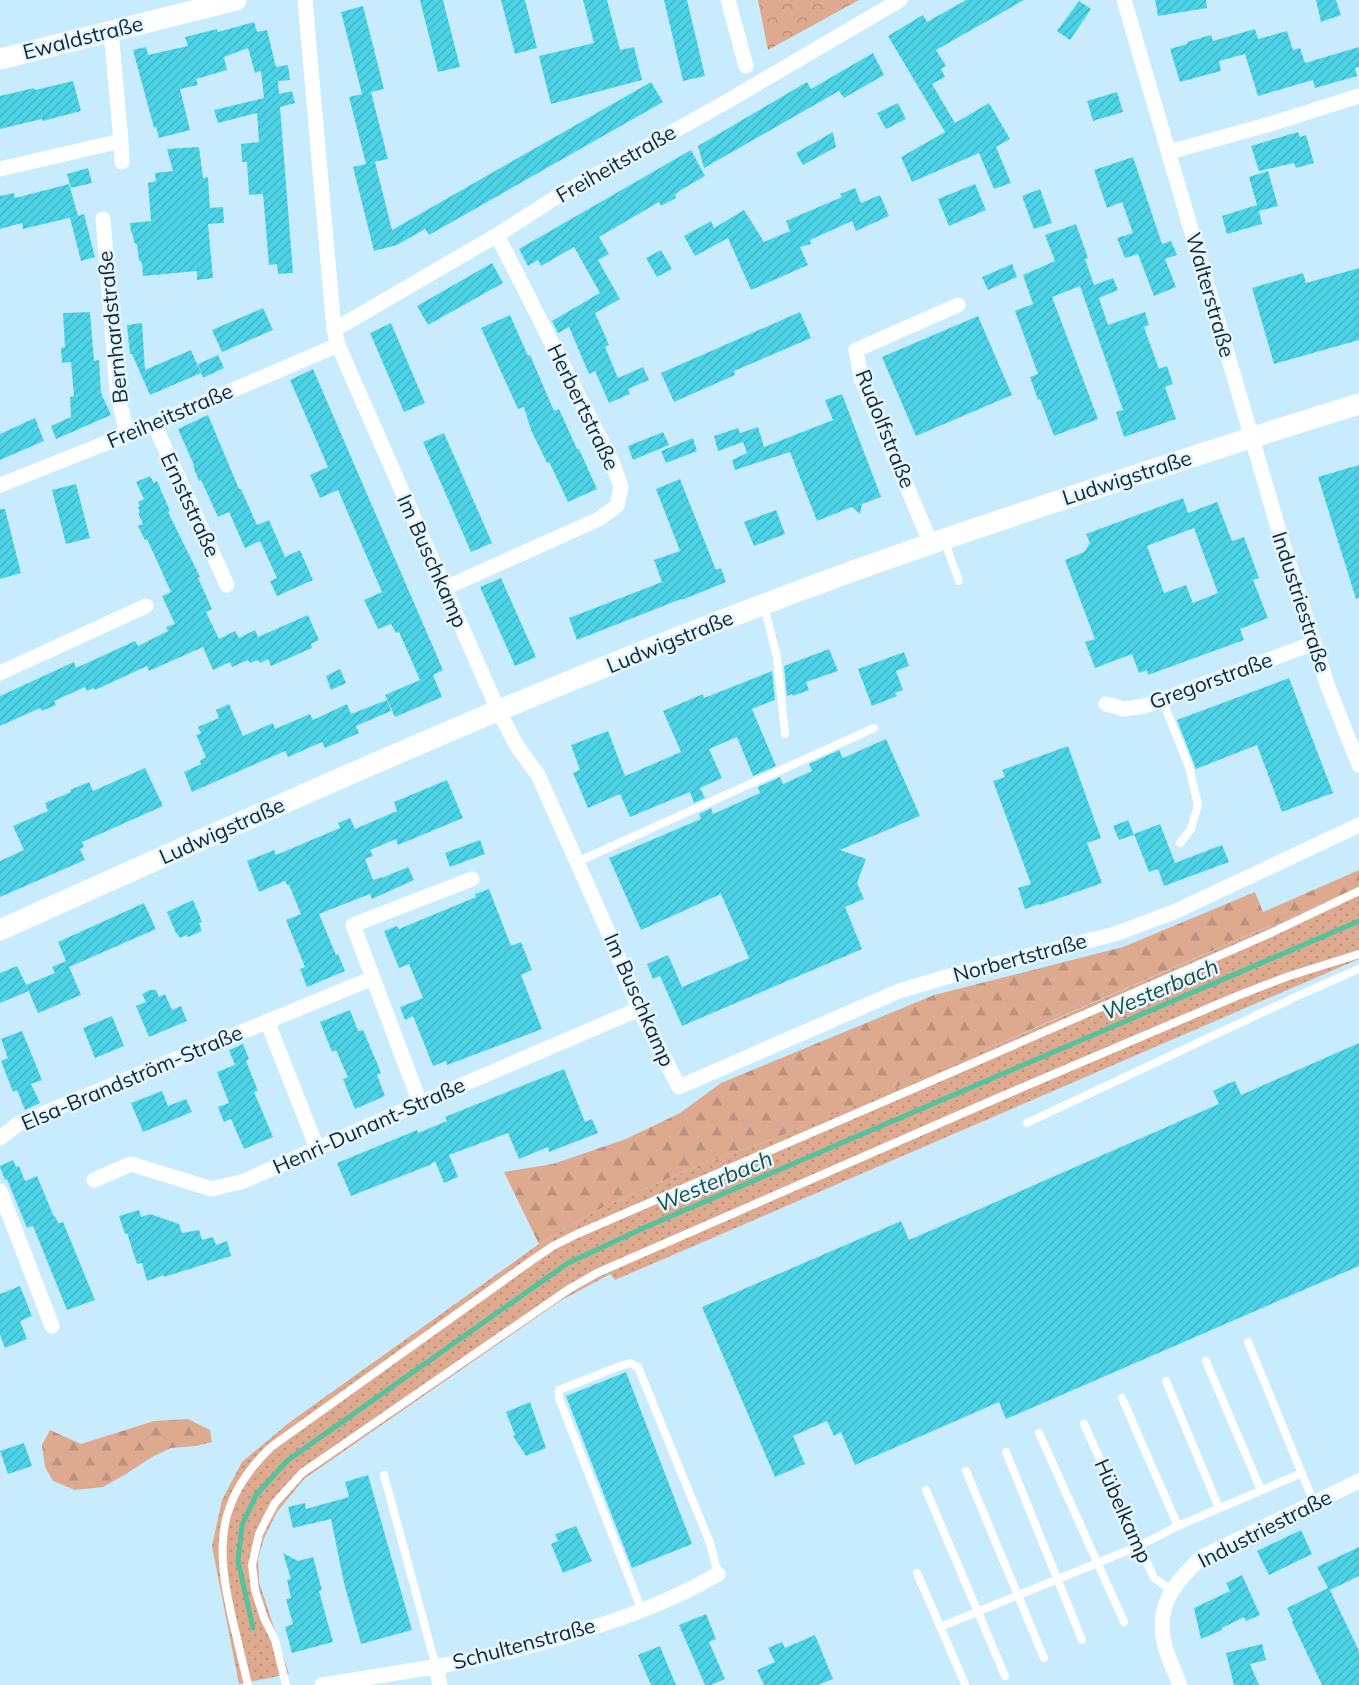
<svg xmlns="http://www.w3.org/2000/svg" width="1359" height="1685" font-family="Mulish,sans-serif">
<defs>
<pattern id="grass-dots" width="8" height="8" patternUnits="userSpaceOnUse" patternTransform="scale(1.5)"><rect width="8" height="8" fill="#dda98f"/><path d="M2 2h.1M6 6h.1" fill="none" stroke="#bd917c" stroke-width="1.8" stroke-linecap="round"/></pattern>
<pattern id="forest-firs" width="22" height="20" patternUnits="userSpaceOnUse" patternTransform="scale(1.5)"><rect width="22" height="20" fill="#dda98f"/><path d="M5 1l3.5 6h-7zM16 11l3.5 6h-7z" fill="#bd917c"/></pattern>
<pattern id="park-crowns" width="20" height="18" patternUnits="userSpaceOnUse" patternTransform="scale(1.5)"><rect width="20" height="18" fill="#dda98f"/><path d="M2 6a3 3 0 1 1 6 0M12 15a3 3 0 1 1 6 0" fill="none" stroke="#bd917c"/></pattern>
<pattern id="building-hatch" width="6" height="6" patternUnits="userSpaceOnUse" patternTransform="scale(1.5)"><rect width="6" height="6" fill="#4dd3e6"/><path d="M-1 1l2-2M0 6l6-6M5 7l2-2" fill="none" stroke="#42b5c6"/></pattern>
</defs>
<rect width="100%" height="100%" fill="#c8ecfd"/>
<path fill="url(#grass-dots)" d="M1359,887V959L615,1280L610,1274L560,1301L304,1479L277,1512L264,1538L258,1559L259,1582L289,1674L239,1684L212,1546L222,1500L242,1462L290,1422L539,1244L597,1210L702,1164L773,1139L1022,1034Z"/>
<path fill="url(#forest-firs)" d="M1359,870V887L924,1076L773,1139L702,1164L597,1210L539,1244L504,1172L553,1164L626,1139L680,1113L721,1083L934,995L1123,947L1255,892L1263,912Z
M188,1419L210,1430L212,1442L196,1446L171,1448L152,1457L126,1474L103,1487L75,1490L53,1481L45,1467L42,1445L50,1430L81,1444L154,1421Z"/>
<path fill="url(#park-crowns)" d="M758,0H859L768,50Z"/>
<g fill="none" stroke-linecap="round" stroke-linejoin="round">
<path stroke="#53c39e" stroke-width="5" d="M253,1628L238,1561L242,1525L256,1495L288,1460L568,1263L648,1226L1359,921"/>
</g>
<path fill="url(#building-hatch)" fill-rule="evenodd" d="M420,0H443L460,67L438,72Z
M501,0H525L537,48L515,54Z
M583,0H607L620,50L634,47L642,80L551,104L539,56L594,43Z
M664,0H687L705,76L683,81Z
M966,0H1024L936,50L946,66L941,69L945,77L932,84L955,123L989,103L1010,139L996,147L1011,183L994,189L979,153L912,182L901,157L945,132L888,36L923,15L927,22Z
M1155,0H1206L1207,8L1158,16Z
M1316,0H1336L1341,15L1321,22Z
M1079,1L1091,9L1070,40L1057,31Z
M363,6L384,89L371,92L388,159L369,163L375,162L392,230L651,82L663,102L429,235L425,229L397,245L374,251L353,167L366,164L349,97L362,94L341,12Z
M254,22L257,32L267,30L276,67L288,65L290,80L278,81L279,94L292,91L295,103L280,107L293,273L278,274L277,264L269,265L263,194L249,195L247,162H242L241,144L259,142L257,113L218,123L214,110L264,98L261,71L255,73L248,48L224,57L227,70L196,79L198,85L180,89L190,130L159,138L156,127L154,128L133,50L146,47L148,55L188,46L185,37L217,29L218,32Z
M1255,29L1258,39L1287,31L1293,50L1300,48L1305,63L1359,47V67L1355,68L1357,76L1315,88L1313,80L1258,96L1245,54L1219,61L1221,71L1180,82L1170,49L1187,44V42L1211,35L1213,41Z
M873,53L884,75L844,98L839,91L704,168L698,146L807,82L811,89Z
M73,81L81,111L43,121L42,119L0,129V96L34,88L35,90Z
M1117,92L1123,112L1093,121L1087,101Z
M898,103L906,119L886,129L877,113Z
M833,132L836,147L803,165L796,153Z
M1298,132L1300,137L1306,135L1314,163L1296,168L1294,163L1259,171L1251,146Z
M199,147L203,178L208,177L210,208L223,207L224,223L208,224L213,278L197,280V271L143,276L142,263L139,260L137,245L134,242L133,235L131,232L130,223L151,221L148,183L156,181L155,173L173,171L167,149Z
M691,150L705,176L681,190L675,195L676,198L661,206L659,202L599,237L609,254L598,260L620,299L595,313L609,345L605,347L618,378L643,367L649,380L628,389L630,394L609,403L595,371L589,374L569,327L558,333L552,321L600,293L574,247L541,266L538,260L528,266L519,249Z
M1133,157L1162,244L1171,241L1177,255L1165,259L1176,287L1154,296L1138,254L1125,258L1117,238L1133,233L1122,202L1107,208L1094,170Z
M88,168L92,183L71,188L67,174Z
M1268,171L1278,206L1259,211L1262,224L1227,234L1222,216L1257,205L1249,177Z
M69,184L78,216L84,214L95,257L81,261L70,218L73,217L23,229L22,223L0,229V196L14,193L15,198Z
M975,184L986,210L949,226L938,199Z
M855,188L861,203L880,195L889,216L856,231L852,221L810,240L811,244L800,247L808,265L751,290L728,238L695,256L684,236L711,221L714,228L744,210L764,242L790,231L786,221L842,197L840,194Z
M1040,189L1052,223L1034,229L1022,196Z
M1076,224L1088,258L1085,259L1094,285L1113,278L1118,290L1099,298L1108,325L1145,312L1149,325L1144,327L1159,369L1167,366L1173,384L1165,387L1176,419L1124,437L1116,412L1123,410L1080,286L1052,297L1098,419L1054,436L1040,399L1038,400L1030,377L1038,374L1015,311L1033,304L1023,275L1055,261L1045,235Z
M661,250L672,269L657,277L646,258Z
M492,263L503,283L428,325L417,306Z
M1012,264L1017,277L988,290L982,277Z
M1359,268V340L1274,364L1252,288L1303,273L1306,283Z
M263,308L273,330L222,352L212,330Z
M90,312L94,361L99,360L101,393L111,415L56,439L51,426L71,417L70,397L74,396L71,362L62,363L61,348L65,347L63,313Z
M800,312L811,338L734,371L735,375L674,402L661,373Z
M510,315L528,356L530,355L554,411L559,409L577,449H579L597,489L568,502L553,470L549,462L547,463L531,430L524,407L518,409L481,328Z
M978,316L1012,395L916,436L882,357Z
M142,323L145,370L191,350L201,373L150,395L132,354H130L127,325Z
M391,323L425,403L404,412L370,333Z
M218,355L224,368L203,378L198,364Z
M313,369L443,670L433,675L442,697L395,717L385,695L420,680L399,632L396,633L391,624L378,629L364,600L382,592L338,490L320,498L310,475L328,467L290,380Z
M842,394L881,497L862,504L860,514L852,507L817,521L790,452L735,470L732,460L747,453L743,442L718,451L714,436L738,428L740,433L758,427L764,447L833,420L825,400Z
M208,415L239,489H241L257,525L269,520L285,557L300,550L313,580L277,596L270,581L277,578L260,541L245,548L229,512L218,517L201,480L199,481L193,466L194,465L178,429Z
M35,418L44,441L0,460V434Z
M663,432L669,445L633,460L628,446Z
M444,433L492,543L471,552L423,442Z
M693,438L697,451L666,463L661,451Z
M1359,465V598L1356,599L1318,477Z
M150,476L154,483L157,481L170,511L168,512L200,577L198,578L212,609L206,612L219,639L235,631L239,638L255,630L258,637L308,615L319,640L311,644L312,648L271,666L268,659L260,663L258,660L250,663L248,660L232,667L230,662L213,670L203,647L149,671L147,666L95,690L94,688L87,691L85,687L54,701L56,705L42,711L40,708L0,726V696L74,662L76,668L135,641L138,646L168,631L166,627L175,624L162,596L171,592L147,539L145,540L138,526L143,524L138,513L140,512L138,507L140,506L138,502L144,499L136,482Z
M680,479L716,570L721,568L726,582L682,600L681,599L577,640L569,618L662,582L654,560L680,551L656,489Z
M76,484L90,538L66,544L52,490Z
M1183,498L1188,513L1217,502L1232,541L1244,537L1259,578L1253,580L1268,618L1240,629L1244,640L1148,675L1147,670L1139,673L1132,654L1095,668L1085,642L1095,639L1065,560L1084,552L1090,543L1086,534ZM1194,528L1218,593L1193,603L1186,585L1164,593L1147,546Z
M0,509H5L21,573L0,579Z
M776,510L785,534L754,546L744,522Z
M501,578L536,657L515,666L480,587Z
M829,649L838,671L806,682L809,690L793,696L792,694L787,696L784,666Z
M904,652L909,666L896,671L903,690L895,693L897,696L872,706L858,669Z
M340,669L346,683L331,690L326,676Z
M772,671L775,700L752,709L776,766L753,776L737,737L709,749L722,778L700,788L705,798L694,803L690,792L630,817L620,794L588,808L573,773L580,770L571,745L608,731L625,776L681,752L663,711L703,694L704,698Z
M1289,678L1333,793L1282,812L1257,745L1196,769L1177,720Z
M387,700L391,711L356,726L359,733L325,748L322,742L288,757L285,751L192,792L184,772L201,764L200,761L206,757L196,735L201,733L198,727L219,718L216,710L229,704L243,736L273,723L275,729L310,714L313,720L347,704L351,714Z
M886,739L920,816L840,850L866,859L857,883L864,899L845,907L862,949L682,1026L660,976L653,979L647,964L668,955L682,987L749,958L721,894L641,930L609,858L701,819L699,814L711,808L713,814L760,793L758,787L780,777L783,784L812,771L809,764L839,750L843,758Z
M1068,746L1101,838L1087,843L1102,883L1040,905L1039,904L1025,909L1018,888L1031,884L993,781L1005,777L1002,770Z
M145,768L163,806L82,842L84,847L80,849L85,860L0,897V861L24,850L13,826L48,811L45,803L71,792L70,790L89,782L93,791Z
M447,780L463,818L398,845L396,839L370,850L373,856L365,859L373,880L382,877V878L408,867L414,880L372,899L370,894L319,914L336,955L338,954L345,971L307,987L300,969L305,967L286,920L301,914L289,885H287L285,881L259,892L247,861L274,850L276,855L340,828L338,823L350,818L355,829L397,811L394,802Z
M1128,820L1134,835L1119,840L1113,826Z
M1160,824L1175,863L1222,845L1229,862L1164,886L1158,869L1149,872L1134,834Z
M480,840L485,854L450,867L445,853Z
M489,889L511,946L521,942L532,970L521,975L542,1029L447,1065L446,1061L433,1066L413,1016L405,1020L400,1007L423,998L409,964L399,968L384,931L397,926L399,929L476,897L475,894Z
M193,900L202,922L199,923L202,931L188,937L187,935L180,938L177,933H176L167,912Z
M144,903L156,929L69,967L67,962L81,995L38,1013L26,985L55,973L52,967L66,961L58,942Z
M17,966L29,991L0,1003V973Z
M150,990H156L159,997L165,994L172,1010L181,1006L187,1021L149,1037L136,1006L146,1002L142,994Z
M350,1010L358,1031L363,1030L377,1063L381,1073L377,1075L385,1096L355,1109L343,1079L348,1077L342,1064L336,1050L332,1052L320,1022Z
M112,1016L124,1046L95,1058L83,1028Z
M22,1031L42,1080L31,1084L40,1103L25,1110L17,1090L13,1092L1,1061L8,1058L1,1039Z
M1359,1043V1266L1006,1419L999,1402L855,1465L841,1432L834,1436L827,1421L793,1436L805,1464L775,1477L702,1307L901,1221L909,1240L1219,1104L1213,1091L1227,1084L1235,1081L1241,1095Z
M243,1044L249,1059L246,1061L258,1091L254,1092L273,1137L244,1149L231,1119L224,1122L221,1115L218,1107L229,1103L217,1072L242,1062L235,1065L229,1050Z
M564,1069L585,1122L592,1119L598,1133L549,1152L548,1147L519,1159L508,1133L449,1155L458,1177L444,1183L435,1161L430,1165L351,1196L337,1163L417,1130L418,1133L447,1121L445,1117Z
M162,1091L168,1106L186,1099L192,1112L143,1132L131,1103Z
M13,1160L16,1167L19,1166L25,1181L37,1176L54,1217L55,1216L58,1223L63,1222L95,1300L67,1310L33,1226L27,1228L7,1179L5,1180L0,1167V1166Z
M139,1210L141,1217L150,1214L179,1224L182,1233L199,1230L202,1240L213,1237L216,1245L227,1241L231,1256L164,1277V1275L147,1281L142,1263L137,1264L127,1233L125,1234L119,1216Z
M20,1286L32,1316L20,1321L27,1339L5,1348L0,1335V1294Z
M626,1372L692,1544L632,1568L566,1396Z
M530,1402L546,1448L526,1456L513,1436L515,1435L506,1412Z
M24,1443L32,1466L8,1474L0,1451Z
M368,1475L412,1630L361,1644L344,1583L331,1519L293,1528L288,1507L305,1503L306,1509L349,1497L345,1482Z
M576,1526L592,1561L563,1573L551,1544L558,1541L555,1534Z
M1301,1530L1312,1554L1269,1575L1257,1551Z
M1359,1547V1576L1330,1590L1359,1651V1685H1322L1292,1622L1293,1621L1287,1608L1328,1588L1317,1567Z
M283,1553L298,1561L313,1557L322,1590L319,1591L333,1642L292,1653L285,1627L293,1624L286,1599L291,1598L287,1580L291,1579Z
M1242,1575L1260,1615L1246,1621L1244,1617L1222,1628V1630L1201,1639L1194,1608L1230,1591L1226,1583Z
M706,1614L716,1639L709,1642L725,1679L711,1685H705L679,1625Z
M815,1635L833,1679L818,1685H764L757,1670L775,1662L768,1648L782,1642L785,1648Z
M1262,1644L1266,1660L1250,1664L1259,1685H1234L1226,1653Z
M660,1646L663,1654L676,1685H651L638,1655Z"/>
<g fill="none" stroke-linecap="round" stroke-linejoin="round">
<path stroke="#fff" stroke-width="8" d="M944,540L959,581
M764,606L777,657L785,734
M1162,699L1189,767L1198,805L1191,829L1180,843
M577,862L874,728
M1027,1123L1304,993L1359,969
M1248,1342L1314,1503
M1206,1361L1261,1490
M1166,1381L1219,1508
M1122,1398L1178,1526
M1084,1424L1154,1578L1171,1590
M1039,1433L1124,1622
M1006,1452L1082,1640
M966,1471L1044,1658
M384,1475L436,1667
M926,1490L1005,1676
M917,1573L965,1684
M642,1611L559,1398V1390L620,1366L630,1363L638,1367L710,1543L718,1574
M940,1627L1139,1546L1178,1526L1302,1473
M248,1685C243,1664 238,1643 233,1622C216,1550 214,1502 271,1447L531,1261L553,1246L577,1234L973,1063L1271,933L1359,891
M286,1685L275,1640L264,1618L255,1590L252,1565L259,1534L267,1518L275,1503L302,1473L569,1289L597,1273L1000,1097L1237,996L1289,976L1359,954"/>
<path stroke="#fff" stroke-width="15" d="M305,0L334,330L338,345L498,710L517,746L538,775L606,927L639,1009L679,1087L899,991L953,975L1115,934L1174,912L1359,825
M728,0L746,66
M1124,0L1284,548L1328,687L1359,765
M121,141L122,162
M1169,152L1267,125L1359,96
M0,169L121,141L111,32
M103,219L117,391L127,434
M334,330L497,235L555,198L726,102L900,0
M154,424L227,585
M0,485L154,424L338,345
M931,544L861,378L856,350L958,305
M445,588L599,519L617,506L621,487L613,464L497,235
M0,673L146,606
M1106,704L1124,709L1145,706L1314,643
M267,1021L317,1148
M420,1103L353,925L472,879
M0,1138L18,1124L373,978
M94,1180L131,1164L212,1189L244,1181L420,1103L639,1009
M0,1191L52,1326
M436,1667L440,1685
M322,1685C359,1679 396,1673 434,1667C477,1660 520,1649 562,1637C616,1621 669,1603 718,1574
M1180,1685C1175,1672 1168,1659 1165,1646C1154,1606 1175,1582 1202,1557L1359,1481"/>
<path stroke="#fff" stroke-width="21" d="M0,59L236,0
M0,930C256,815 512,699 775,600C853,570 932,543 1010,517C1126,478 1242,440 1359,404"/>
</g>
<g text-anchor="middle" stroke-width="5" stroke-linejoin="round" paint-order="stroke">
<g font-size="21" fill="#14262e" stroke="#e4f6ff">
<text transform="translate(83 38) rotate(-14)" y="7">Ewaldstraße</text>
<text transform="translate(616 164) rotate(-30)" y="7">Freiheitstraße</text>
<text transform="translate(1210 295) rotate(74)" y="7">Walterstraße</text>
<text transform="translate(113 327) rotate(-96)" y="7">Bernhardstraße</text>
<text transform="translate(583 407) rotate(64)" y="7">Herbertstraße</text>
<text transform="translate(170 416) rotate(-23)" y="7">Freiheitstraße</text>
<text transform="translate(885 429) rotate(68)" y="7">Rudolfstraße</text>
<text transform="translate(1127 478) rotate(-18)" y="7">Ludwigstraße</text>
<text transform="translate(190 505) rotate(65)" y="7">Ernststraße</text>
<text transform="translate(432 561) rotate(66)" y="7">Im Buschkamp</text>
<text transform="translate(1301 602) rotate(72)" y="7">Industriestraße</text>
<text transform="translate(670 642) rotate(-22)" y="7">Ludwigstraße</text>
<text transform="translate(1211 681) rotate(-20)" y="7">Gregorstraße</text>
<text transform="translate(222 831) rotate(-24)" y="7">Ludwigstraße</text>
<text transform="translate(1020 958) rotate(-15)" y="7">Norbertstraße</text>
<text transform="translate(639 1000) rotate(66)" y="7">Im Buschkamp</text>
<text transform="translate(132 1078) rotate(-23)" y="7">Elsa-Brandström-Straße</text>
<text transform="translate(369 1126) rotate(-24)" y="7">Henri-Dunant-Straße</text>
<text transform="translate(1123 1511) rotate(66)" y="7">Hübelkamp</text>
<text transform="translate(1265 1529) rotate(-27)" y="7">Industriestraße</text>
<text transform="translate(524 1644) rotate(-15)" y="7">Schultenstraße</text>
</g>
<g font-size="22" font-style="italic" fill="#1f4e3e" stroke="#e4f6ff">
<text transform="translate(1160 989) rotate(-23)" y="8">Westerbach</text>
<text transform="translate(714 1181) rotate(-23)" y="8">Westerbach</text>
</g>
</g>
</svg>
